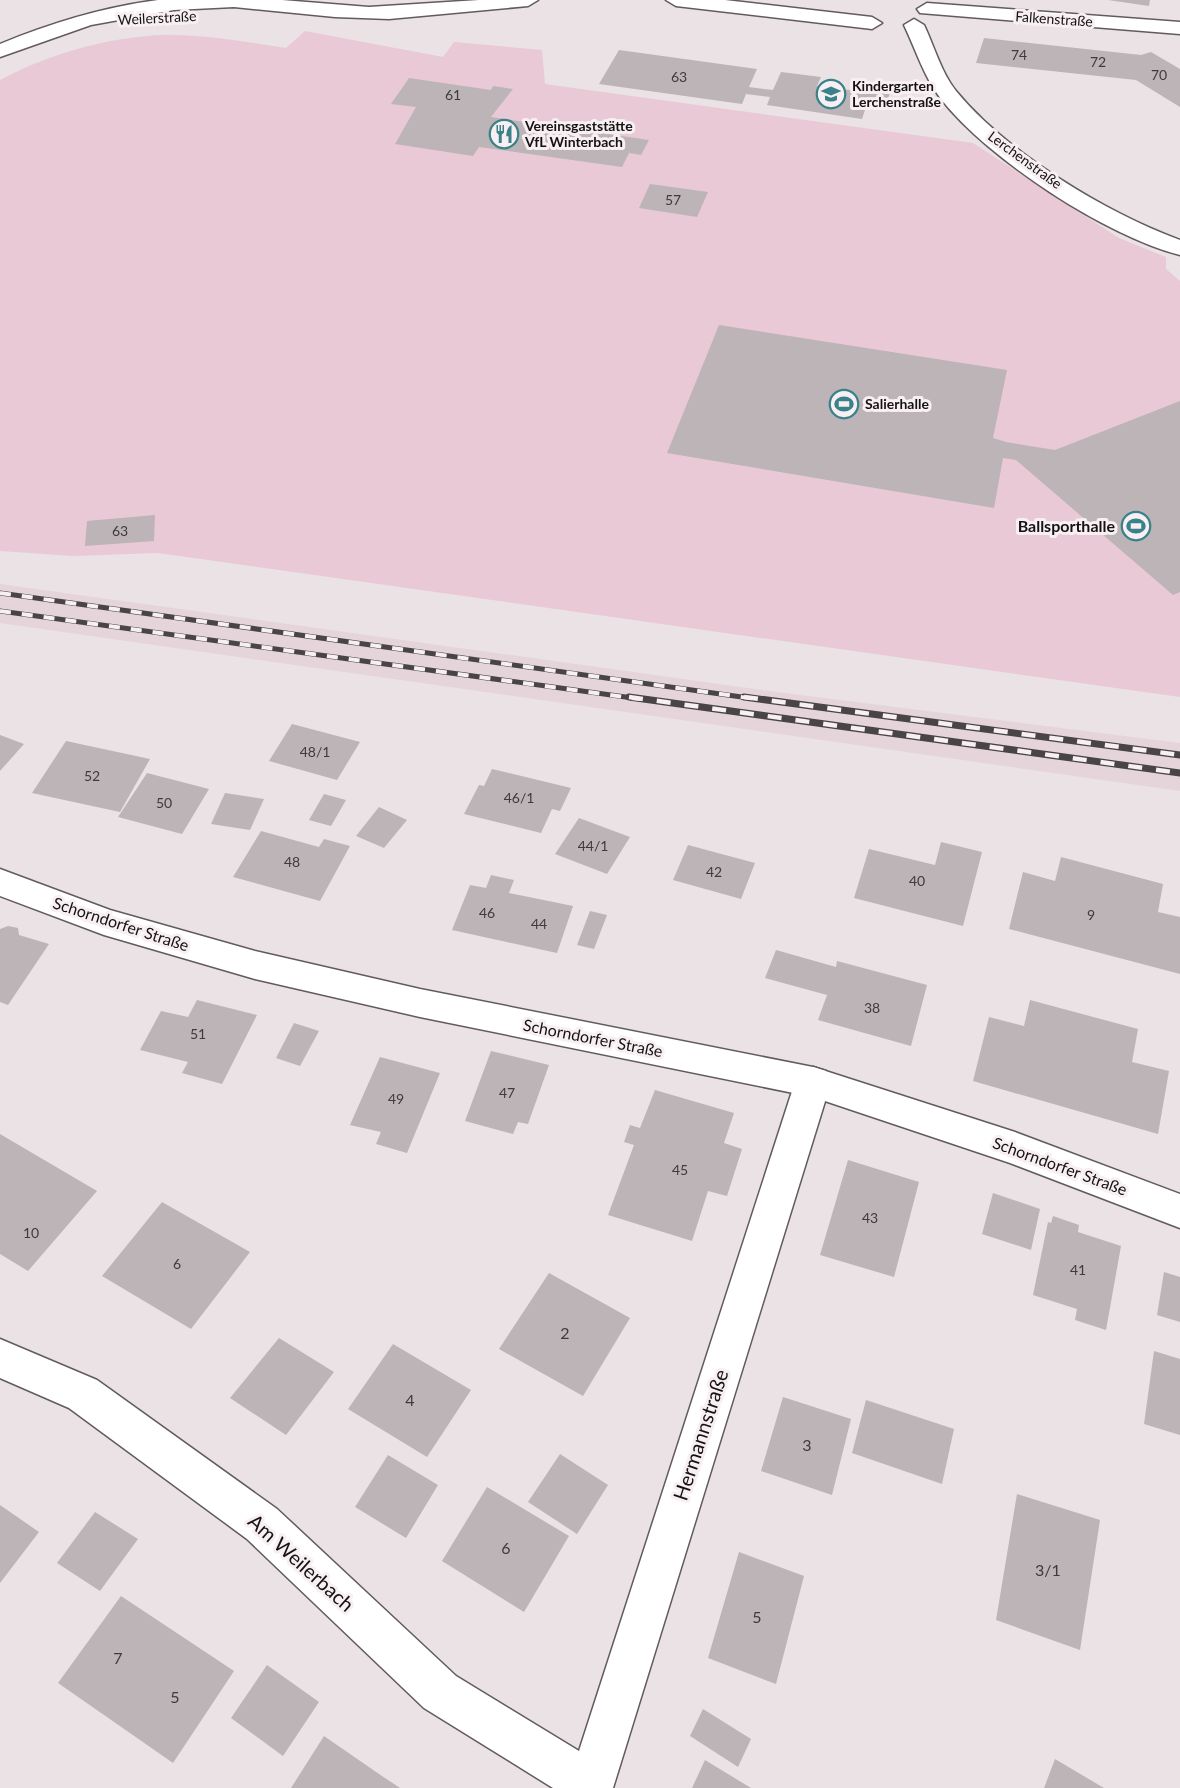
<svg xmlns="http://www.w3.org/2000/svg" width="1180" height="1788" font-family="Lato,sans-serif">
<rect width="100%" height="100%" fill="#eae2e5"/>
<path fill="#e5d5da" d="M0,584L777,692L1180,743V791L0,623Z"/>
<path fill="#e9c9d5" d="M305,31L443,57L454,42L542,50L545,84L973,143L1119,238L1166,257V269L1180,281V697L158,553L73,556L0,551V80C49,54 108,37 163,35C204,34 246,42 286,48Z"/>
<path fill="#bcb4b7" d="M1108,0H1150L1149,6Z
M984,38L1141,55L1151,52L1180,69V107L1136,80L976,63Z
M619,50L757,69L749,87L773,90L781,72L821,77L817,86L850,90L853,81L892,86L885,108L862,105L861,109L865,110L862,119L767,105L770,97L746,94L742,104L599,84Z
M409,78L491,90L493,86L513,89L491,117L649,140L641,155L629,153L622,167L479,147L473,156L395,144L416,107L391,104Z
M650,184L708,192L697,217L639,208Z
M719,325L1007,370L993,438L1006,442L1055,450L1180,401V592L1173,595L1016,460L1003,458L994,508L667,453Z
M155,515L154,541L85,546L87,521Z
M292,724L360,742L337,780L269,761Z
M0,735L24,744L0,771Z
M66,741L150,759L120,812L32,793Z
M492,769L571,788L560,811L552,809L541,833L464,814L479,785L484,786Z
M147,773L209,789L182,834L118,817Z
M225,793L264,799L250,830L211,824Z
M324,794L346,800L331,826L309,820Z
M379,807L407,820L384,848L356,836Z
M579,818L630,837L607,874L555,854Z
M261,831L319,847L324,839L350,846L320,901L233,877Z
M941,842L982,852L963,926L854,898L869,849L935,865Z
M688,845L755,863L741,899L673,880Z
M1061,857L1163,884L1158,912L1180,917V974L1009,929L1023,872L1055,881Z
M491,875L514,880L509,893L573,906L557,953L452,930L470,885L486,888Z
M590,911L607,915L594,949L577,945Z
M8,926L18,928L19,935L49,944L8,1005L0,1002V929Z
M776,950L836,967L837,961L927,985L911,1046L818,1020L827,995L765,978Z
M197,1000L257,1015L222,1084L182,1073L188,1062L140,1050L161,1011L188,1017Z
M1030,1000L1138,1029L1132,1062L1169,1071L1158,1134L973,1081L989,1017L1024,1026Z
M294,1023L319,1031L300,1066L276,1058Z
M491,1051L549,1065L528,1124L518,1122L513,1134L465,1121Z
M380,1057L440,1073L407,1153L376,1144L381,1132L350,1125Z
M655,1090L734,1113L724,1143L742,1149L727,1196L708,1191L692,1241L608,1215L634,1145L624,1142L630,1125L640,1128Z
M0,1134L97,1191L28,1271L0,1254Z
M848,1160L919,1182L894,1277L820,1255Z
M993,1193L1040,1209L1031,1250L982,1234Z
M162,1202L250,1252L191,1329L102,1276Z
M1053,1216L1079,1225L1078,1232L1121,1246L1106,1330L1075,1320L1077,1309L1033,1295L1048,1222L1051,1223Z
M1164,1272L1180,1277V1322L1157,1315Z
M549,1273L630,1318L583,1396L499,1349Z
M279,1338L334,1372L286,1435L230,1398Z
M393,1344L471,1390L427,1457L348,1409Z
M1154,1351L1180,1359V1435L1144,1424Z
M783,1397L851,1419L832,1495L761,1471Z
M866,1400L954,1429L942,1484L852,1453Z
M560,1454L608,1485L577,1534L528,1502Z
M388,1455L438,1485L406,1538L355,1507Z
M487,1487L569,1536L524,1612L442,1561Z
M1017,1494L1100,1520L1080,1650L996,1620Z
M0,1505L39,1532L0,1583Z
M95,1512L138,1539L100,1591L57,1563Z
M739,1552L804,1576L776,1684L708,1658Z
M121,1596L234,1671L173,1763L58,1683Z
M267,1665L319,1702L283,1756L231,1718Z
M703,1709L751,1739L738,1767L690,1736Z
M324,1736L379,1774L400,1788H291Z
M1055,1759L1104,1788H1044Z
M705,1760L751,1788H692Z"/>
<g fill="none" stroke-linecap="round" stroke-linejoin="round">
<g stroke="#625b5e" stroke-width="3">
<path id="minor" d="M158,0H282L369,7L479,0H538L528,6L389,19L335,17L234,7L174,10L91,25L0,57V44C51,23 103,7 158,0Z
M666,0H725L872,17L882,23L872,29L676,6Z
M927,3L1180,22V34L920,13L917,9Z
M914,19L924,25C934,46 941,72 956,91C1007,153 1106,213 1180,240V255C1106,236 988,159 941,99C924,77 916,50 904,25Z
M813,1067L826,1071L831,1082L613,1788H553L424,1708L247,1539L69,1408L0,1378V1339L97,1380L277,1509L456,1676L579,1751L795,1082L800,1071Z"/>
</g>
<g stroke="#625b5e" stroke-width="3">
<path id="tertiary" d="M0,869L110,910L255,951L420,989L813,1067L1015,1132L1180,1194V1228L1010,1163L813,1097L420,1017L255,979L104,935L0,896Z"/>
</g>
<use href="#minor" fill="#fff" fill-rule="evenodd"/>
<use href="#tertiary" fill="#fff" fill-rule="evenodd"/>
<g stroke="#494546" stroke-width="5">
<path id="rail-far1" d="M0,593L756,699
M0,611L640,699"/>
</g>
<g stroke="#494546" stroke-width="7">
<path id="rail" d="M629,697L1180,773
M744,697L1180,755"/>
</g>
<use href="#rail-far1" stroke="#f7eff2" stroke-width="4" stroke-dasharray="11" stroke-linecap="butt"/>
<use href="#rail" stroke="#f7eff2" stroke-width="4.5" stroke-dasharray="14" stroke-linecap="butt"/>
</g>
<defs>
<g id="school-ring" transform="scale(1.5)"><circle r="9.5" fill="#f7eff2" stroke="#3a8289" stroke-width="1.5"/><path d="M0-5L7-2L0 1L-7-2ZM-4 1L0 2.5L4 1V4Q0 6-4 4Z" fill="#3a8289"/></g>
<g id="restaurant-ring" transform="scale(1.5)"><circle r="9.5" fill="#f7eff2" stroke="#3a8289" stroke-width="1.5"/><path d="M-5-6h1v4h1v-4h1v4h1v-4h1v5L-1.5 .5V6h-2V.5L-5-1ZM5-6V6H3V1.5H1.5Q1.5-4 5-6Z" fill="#3a8289"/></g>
<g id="stadium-ring" transform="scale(1.5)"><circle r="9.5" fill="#f7eff2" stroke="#3a8289" stroke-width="1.5"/><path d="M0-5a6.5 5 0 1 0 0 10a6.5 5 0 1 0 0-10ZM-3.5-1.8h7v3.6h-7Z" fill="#3a8289"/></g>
</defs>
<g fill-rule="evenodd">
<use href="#school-ring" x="831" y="94"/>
<use href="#restaurant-ring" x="504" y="134"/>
<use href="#stadium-ring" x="844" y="404"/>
<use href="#stadium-ring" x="1136" y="526"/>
</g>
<g text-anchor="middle" stroke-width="6" stroke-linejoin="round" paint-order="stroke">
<g font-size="14" fill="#151213" stroke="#f7eff2">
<text transform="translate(157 18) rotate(-3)" y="5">Weilerstraße</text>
<text transform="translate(1054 19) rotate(4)" y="5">Falkenstraße</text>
<text transform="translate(1025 160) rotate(36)" y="5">Lerchenstraße</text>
</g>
<g font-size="14" fill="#3f3a3c">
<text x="1019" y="60">74</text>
<text x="1098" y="67">72</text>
<text x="1159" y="80">70</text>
<text x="679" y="82">63</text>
<text x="453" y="100">61</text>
<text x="673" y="205">57</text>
<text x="120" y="536">63</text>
<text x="315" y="757">48/1</text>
<text x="92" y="781">52</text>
<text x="519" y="803">46/1</text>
<text x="164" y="808">50</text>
<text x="593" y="851">44/1</text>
<text x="292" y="867">48</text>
<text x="714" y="877">42</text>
<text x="917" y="886">40</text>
<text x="487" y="918">46</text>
<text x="1091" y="920">9</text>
<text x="539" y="929">44</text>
<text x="872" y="1013">38</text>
<text x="198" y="1039">51</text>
<text x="507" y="1098">47</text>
<text x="396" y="1104">49</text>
<text x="680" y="1175">45</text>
<text x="870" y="1223">43</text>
<text x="31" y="1238">10</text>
<text x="177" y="1269">6</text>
<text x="1078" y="1275">41</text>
</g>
<g font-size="14" font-weight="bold" fill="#151213" stroke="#f7eff2" text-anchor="start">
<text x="852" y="91">Kindergarten<tspan x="852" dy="16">Lerchenstraße</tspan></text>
<text x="525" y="131">Vereinsgaststätte<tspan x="525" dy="16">VfL Winterbach</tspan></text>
<text x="865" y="409">Salierhalle</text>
</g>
<g font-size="16" font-weight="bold" fill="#151213" stroke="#f7eff2" text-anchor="end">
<text x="1115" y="532">Ballsporthalle</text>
</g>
<g font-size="16" fill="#151213" stroke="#f7eff2">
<text transform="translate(121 924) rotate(18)" y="6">Schorndorfer Straße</text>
<text transform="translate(593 1038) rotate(11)" y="6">Schorndorfer Straße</text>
<text transform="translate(1060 1166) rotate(20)" y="6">Schorndorfer Straße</text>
</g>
<g font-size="16" fill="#3f3a3c">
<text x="565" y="1339">2</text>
<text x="410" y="1406">4</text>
<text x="807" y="1451">3</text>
<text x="506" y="1554">6</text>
<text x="1048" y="1576">3/1</text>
<text x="757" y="1623">5</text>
<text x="118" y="1664">7</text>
<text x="175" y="1703">5</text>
</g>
<g font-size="20" fill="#151213" stroke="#f7eff2">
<text transform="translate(701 1435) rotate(-72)" y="7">Hermannstraße</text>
<text transform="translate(301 1563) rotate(42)" y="7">Am Weilerbach</text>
</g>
</g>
</svg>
